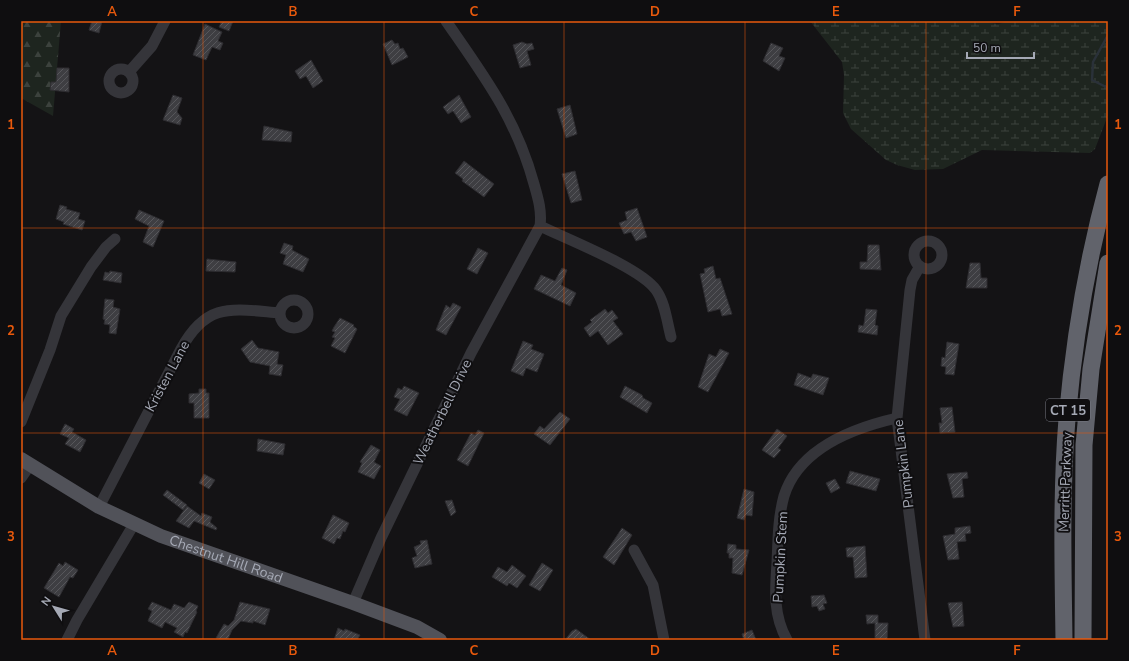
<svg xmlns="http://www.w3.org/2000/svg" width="1129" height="661" font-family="'Nunito Sans',sans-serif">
<defs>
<pattern id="forest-firs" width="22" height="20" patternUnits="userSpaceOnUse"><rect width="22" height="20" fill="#1e251f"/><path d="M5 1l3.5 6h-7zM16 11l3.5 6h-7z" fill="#3c423d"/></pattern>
<pattern id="wetland-marsh" width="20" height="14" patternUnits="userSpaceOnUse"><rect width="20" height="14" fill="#1e251f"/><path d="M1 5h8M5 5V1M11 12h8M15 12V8" fill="none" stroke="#3c423d"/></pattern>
<pattern id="building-hatch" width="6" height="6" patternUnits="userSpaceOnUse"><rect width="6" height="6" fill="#3e3e42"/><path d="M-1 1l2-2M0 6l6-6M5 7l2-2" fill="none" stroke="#57575b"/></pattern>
</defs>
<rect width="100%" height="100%" fill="#141315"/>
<path fill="url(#forest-firs)" d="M21,21H61L53,116L21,98Z"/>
<path fill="url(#wetland-marsh)" d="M810,21H987C995,25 1000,24 1008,21H1108V115L1095,149L1090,153L982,150L943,169L915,170L897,165L886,160L851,129L843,113L844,75L842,62Z"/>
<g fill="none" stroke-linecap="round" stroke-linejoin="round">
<path stroke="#2a3139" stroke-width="2.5" d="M1108,35L1093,62L1092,80L1108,88"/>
</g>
<path fill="url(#building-hatch)" stroke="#2e2d31" d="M92,21H102L99,33L89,30Z
M222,21H233L229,31L219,27Z
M205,24L222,32L218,41L223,43L220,50L212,47L206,60L193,55Z
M392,40L395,44L398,43L400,49L403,48L408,57L392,65L383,44Z
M522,42L527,44L532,43L534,49L527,51L531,65L520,68L513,45Z
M771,43L783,48L779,56L785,58L779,71L763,61Z
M311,60L323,81L313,88L306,76L300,79L295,71Z
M57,68H69V92L50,90L51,82H56Z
M173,95L182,98L177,112L182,118L180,125L163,120Z
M459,95L471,117L461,123L453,111L448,114L443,107Z
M570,105L577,134L566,138L557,109Z
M264,126L292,132L291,142L262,140Z
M464,161L494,184L484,197L462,181L463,179L455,173Z
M575,171L582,200L571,203L562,174Z
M60,205L67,207L66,209L80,213L78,219L85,221L82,230L63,224L64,222L56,219Z
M637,208L647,237L636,241L631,232L624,234L619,223L627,220L625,212Z
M139,210L164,221L153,247L143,242L149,226L135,219Z
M284,243L293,246L292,250L309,259L303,272L283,264L286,255L280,253Z
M868,245H879L881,270L860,269V262H867Z
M478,248L488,253L477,274L467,269Z
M207,259L236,262L235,272L206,271Z
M970,263H980L981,278H987V288H966Z
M713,266L716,279L720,278L732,314L722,316L720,309L708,312L700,274L705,273L704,269Z
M562,268L567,270L561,285L576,293L570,306L534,289L541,275L555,281Z
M110,271L122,273L121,283L103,280L105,272L109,273Z
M105,299L114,300L113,307L120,309L116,334L109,333L110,325L104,324L105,320L103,319Z
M453,303L461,307L446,335L436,330L446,305L450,308Z
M605,309L608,313L612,310L618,318L613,321L623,334L608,345L598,331L590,337L584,328L592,322L590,320Z
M866,309L877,310L875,325L878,326L877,335L858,332L859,325L863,326L864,324Z
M340,318L354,325L353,326L357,329L345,353L331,346L335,338L332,337L335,332L332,331L334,327Z
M252,340L258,348L279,352L277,364L283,365L281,376L269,374L270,366L250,362L241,349Z
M523,341L533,345L531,349L544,354L537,372L526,368L523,376L511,371Z
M947,342L959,344L954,375L945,374L946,367L941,366L942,357L945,358Z
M720,349L729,353L708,392L698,387L709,354L716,357Z
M798,373L811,378L813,374L829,378L823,395L794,385Z
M404,386L419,393L407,416L394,410L400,399L394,397L398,388L402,390Z
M625,386L642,395L643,398L652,403L647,413L620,397Z
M199,389H206V393H209V418H194V403H189V394L199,393Z
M952,407L955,432L940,433L939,423H942L940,408Z
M560,412L570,419L550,445L534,434L540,426L544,429Z
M65,424L74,429L72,432L86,440L80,452L65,444L69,438L60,434Z
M777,429L787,436L778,448L781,450L774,458L762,450Z
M478,430L484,433L468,466L457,460L471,433L475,435Z
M258,439L285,444L283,455L257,451Z
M371,445L380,450L374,462L381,466L374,479L358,472L362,463L360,462Z
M850,471L880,479L876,491L846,483Z
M967,472L968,478L962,479L964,497L953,498L947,474Z
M204,474L215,480L209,489L199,483Z
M835,479L840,488L831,493L826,483Z
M744,489L754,492L752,516L746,515L744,520L737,518Z
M167,490L187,505L183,510L163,495Z
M452,500L456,512L451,516L445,501Z
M187,506L201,516L202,513L212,517L210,522L217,528L216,530L194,521L189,528L176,521Z
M333,515L349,523L345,532L343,531L340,539L337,538L334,544L322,538Z
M970,526L971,533L965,534L966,541L957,542L959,559L948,560L943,536L955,534V528Z
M622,528L632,535L614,565L603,557Z
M427,540L432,564L415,568L412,558L417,556L414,547L421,544L420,541Z
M728,544L736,545V549L749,550L742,575L732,573L733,558H729V553H727Z
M865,546L867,577L855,578L853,557H847L846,548Z
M65,562L78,570L73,578L70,577L59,597L44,588L59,563L63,566Z
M542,563L553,570L540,591L529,585Z
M512,565L526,576L517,588L509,583L507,586L492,577L498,567L507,572Z
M824,595L827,603L823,604L825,609L819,611L817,606L812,607L811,596Z
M152,602L171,610L174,604L184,608L189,602L198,606L196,611L197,612L187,633L185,632L183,637L174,632L177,628L165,622L162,628L148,621L152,611L148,609Z
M240,602L270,609L265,625L253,621V623L241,621L232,630L228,639L221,640L216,638L224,624L228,626L234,620Z
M962,602L964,626L953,627L948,603Z
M866,615H878V623H888L887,640H875V623L867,624Z
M338,628L344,631L345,629L360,635L357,640H334Z
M576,629L591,640H565L572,631Z
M752,630L756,640H744L742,634Z"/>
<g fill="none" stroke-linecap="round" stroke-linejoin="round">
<path stroke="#35353a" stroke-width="11" d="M446,21C484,76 516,118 534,184C538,198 542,211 540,226C567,239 641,268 656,290C665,302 667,322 671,337
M109 81a12 12 0 1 1 24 0a12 12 0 1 1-24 0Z
M129,72L152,46L165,21
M914 255a14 14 0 1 1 28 0a14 14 0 1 1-28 0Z
M920,266L912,280L910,290L897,418L925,640
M280 314a14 14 0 1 1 28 0a14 14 0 1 1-28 0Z
M21,422L50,350L61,316L91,267L106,247L115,239
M21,478L30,465
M99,507L181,349C207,301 233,309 280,313
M634,550L653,585L664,640
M353,603L381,538L471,353L540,226
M67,640L77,620L134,524
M787,640C773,615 775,590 777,563C778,540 778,518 784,496C799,448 853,428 897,418"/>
<path stroke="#515259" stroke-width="14" id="s1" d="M21,459L99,507L161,536L353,603L417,627L440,640"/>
<path stroke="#61636b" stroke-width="17" d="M1064,640C1063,566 1061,492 1067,419C1074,339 1087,261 1108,184
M1083,640L1084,445L1091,369L1108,263"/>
</g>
<path fill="none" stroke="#e8590c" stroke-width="1" stroke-opacity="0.55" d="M203,21V640M384,21V640M564,21V640M745,21V640M926,21V640M21,228H1108M21,433H1108"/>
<g text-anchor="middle" stroke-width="4" stroke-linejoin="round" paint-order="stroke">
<rect fill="#0f0e10" stroke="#787a84" stroke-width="1" x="1046" y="399" width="44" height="22" rx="3"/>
<g font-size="13" font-weight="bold" fill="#a5a9b5">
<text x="1068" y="415">CT 15</text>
</g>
<g font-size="14" fill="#a5a9b5" stroke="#0f0e10">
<text transform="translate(167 376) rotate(-62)" y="5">Kristen Lane</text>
<text transform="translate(442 412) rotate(-64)" y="5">Weatherbell Drive</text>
<text transform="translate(903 464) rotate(-97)" y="5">Pumpkin Lane</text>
<text transform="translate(1065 482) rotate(-88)" y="5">Merritt Parkway</text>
<text transform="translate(780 557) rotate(-87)" y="5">Pumpkin Stem</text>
<text dy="5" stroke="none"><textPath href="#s1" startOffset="229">Chestnut Hill Road</textPath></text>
</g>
</g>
<rect width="1129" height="661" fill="none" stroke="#0f0e10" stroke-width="44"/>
<g transform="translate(54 607) rotate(307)" stroke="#0f0e10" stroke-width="3" paint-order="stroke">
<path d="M0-3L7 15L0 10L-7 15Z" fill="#a5a9b5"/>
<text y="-6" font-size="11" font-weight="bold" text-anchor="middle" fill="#a5a9b5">N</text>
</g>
<path d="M967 52v6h67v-6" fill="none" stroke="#a5a9b5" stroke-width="2"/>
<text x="973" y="52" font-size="12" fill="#a5a9b5" stroke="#0f0e10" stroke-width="3" paint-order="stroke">50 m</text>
<rect x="22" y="22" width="1085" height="617" fill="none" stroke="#e8590c" stroke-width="1.5"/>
<g font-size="13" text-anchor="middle" font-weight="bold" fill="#e8590c">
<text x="112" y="16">A</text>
<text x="293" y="16">B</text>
<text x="474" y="16">C</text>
<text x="655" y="16">D</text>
<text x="836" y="16">E</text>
<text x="1017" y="16">F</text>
<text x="11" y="129">1</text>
<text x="1118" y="129">1</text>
<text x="11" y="335">2</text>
<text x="1118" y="335">2</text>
<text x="11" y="541">3</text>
<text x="1118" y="541">3</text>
<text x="112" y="655">A</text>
<text x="293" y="655">B</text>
<text x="474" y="655">C</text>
<text x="655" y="655">D</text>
<text x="836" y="655">E</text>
<text x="1017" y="655">F</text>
</g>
</svg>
